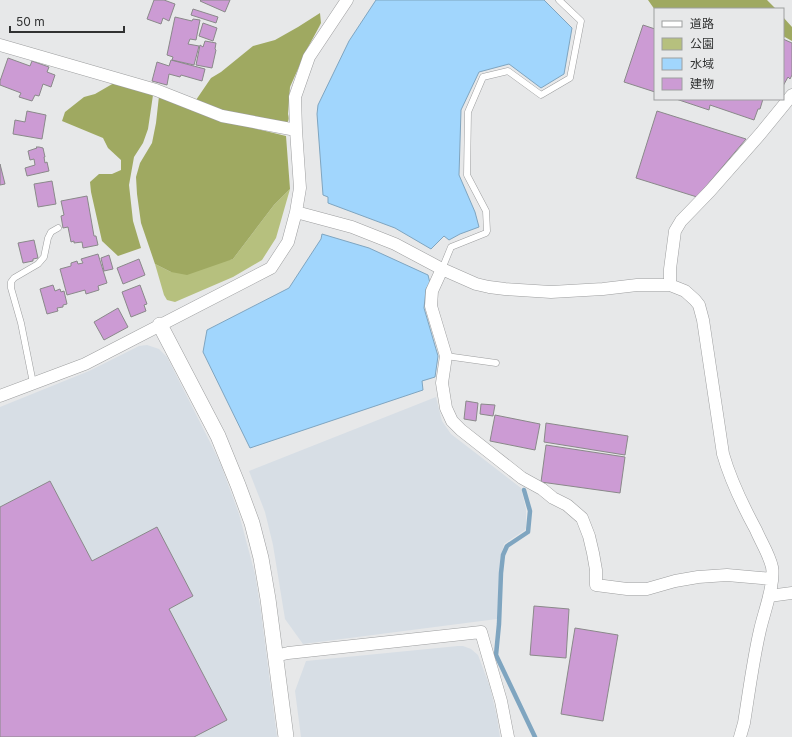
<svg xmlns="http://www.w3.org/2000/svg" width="792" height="737" font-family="Inter,'Noto Sans JP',sans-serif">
<rect width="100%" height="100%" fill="#e7e8e9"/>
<path fill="#d7dee5" d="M147,345L159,349L167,357L209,440L221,465L239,514L255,574L261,612L277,737H0V407L89,371L139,346Z
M436,397L442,421L451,434L521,488L526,509V528L525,530L504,544L500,561L497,619L303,644L285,619L273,545L265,512L249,471Z
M458,646H463L471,649L478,655L490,687L497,717L500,737H301L295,691L306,661Z"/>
<path fill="#b6c07e" d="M290,189L276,238L262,260L233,277L175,302L167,300L164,295L155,264L171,272L233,259L274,205Z"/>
<path fill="#9fa961" d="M648,0H767L776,9H655V10Z
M320,13L321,23L319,27L306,51L290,87L288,114C289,118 289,120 287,123L228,113L196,100L211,78L221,72L253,46L275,40L298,27Z
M783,17L792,27V41L783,36Z
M114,83L153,95L148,129L143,143L134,157L129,185L133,221L141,248L118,256L102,241L91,192L90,182L99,174H112L121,170V160L108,148L103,138L62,121L65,112L84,97L95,94Z
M159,96L224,121L286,136L290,189L274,205L233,259L187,275L171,272L155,264L141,223L137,194L136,177L140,163L152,143L156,123Z"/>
<path fill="#a1d6fd" stroke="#7fa5c0" d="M376,0H544L572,28L564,74L541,88L509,64L479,72L461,110L459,175L475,212L479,227L460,234L449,240L444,236L431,249L395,228L328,203V197L323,195L317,114L318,105L349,41Z
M322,234L369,248L428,275L430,283L426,289L424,308L438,356L435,377L422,381L423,390L250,448L203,352L207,330L289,288L321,239Z"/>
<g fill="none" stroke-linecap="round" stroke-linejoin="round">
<path stroke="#7fa5c0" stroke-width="4.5" d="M524,490L530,511L528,532L507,546L503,555L501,573L499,624L496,655L535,737"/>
</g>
<path fill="#cc9bd4" stroke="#8a898a" d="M154,0H164L175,4L169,21L163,18L161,24L147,19Z
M201,0H230L225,12L200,1Z
M193,9L218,17L216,23L191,15Z
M175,17L192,21L193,19L200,20L196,40L190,39L188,44L199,46L194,65L172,60L173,57L167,55Z
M203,23L217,28L213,41L199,36Z
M643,25L655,29V92L624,82Z
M783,36L784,37L783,39L792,43V75L790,79L788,77L783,86Z
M205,41L216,43L215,49L216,50L212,68L196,65L200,45L203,47Z
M8,58L30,66L32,61L49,67L47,72L55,75L51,87L43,84L39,96L35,95L32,101L19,97L21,93L0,85V81Z
M171,60L205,69L202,81L181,75L180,77L169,74L167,85L152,81L157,62L169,66Z
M676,99H763L760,109H758L754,120L710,105L709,110Z
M27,111L46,115L42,139L13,134L15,120L25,122Z
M657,111L746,139L697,197L636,178Z
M36,147H39L43,148L45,157H44L45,163L47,162L49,171L27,176L25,168L35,165L34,159L30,160L28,151L37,148Z
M0,164L5,184L0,185Z
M52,181L56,204L38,207L34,184Z
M87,196L94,236H96L98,245L83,248L82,242L74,243V241L71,242L68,227L63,228L61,216L64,215L61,201Z
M34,240L38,258L33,259V261L23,263L18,243Z
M98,254L107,283L98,286L99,290L86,294L85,290L67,295L60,269L71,266V263L77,261L78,264L83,263L81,259Z
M109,255L113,269L104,271L101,258Z
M139,259L145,275L123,284L117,268Z
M53,285L55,291L60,289L61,292L64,291L67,304L63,305V307L57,308L58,311L47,314L40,289Z
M140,285L147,304L144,305L146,311L131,317L122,292Z
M118,308L128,327L104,340L94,322Z
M466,401L478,403L476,421L464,419Z
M481,404L495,405L493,416L480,414Z
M495,415L540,424L535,450L490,441Z
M546,423L628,436L625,455L544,442Z
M546,445L625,457L620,493L541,482Z
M50,481L92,561L157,527L193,596L169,609L227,720L194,737H0V507Z
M534,606L569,609L566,658L530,655Z
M575,628L618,635L603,721L561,714Z"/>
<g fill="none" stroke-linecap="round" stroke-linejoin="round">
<g stroke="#9d9e9f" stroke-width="7">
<path id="service" d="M442,269L451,247L486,233L487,231L486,211L467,175L468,112L483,77L508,71L541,95L570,78L581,21L559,0
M446,356L496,363
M33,383L21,323L11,288V282L14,278L38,264L44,257L48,238L51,232L58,228"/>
</g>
<g stroke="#9d9e9f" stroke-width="13">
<path id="minor" d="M0,45L156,90L222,116L296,130
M296,212L352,227L395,244L442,269L476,284L489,287L505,289L551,292L603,289L637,285H670L685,291L695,300L699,305L703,320L723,454C731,482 743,506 756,530C761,542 769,554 772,567C775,584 764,612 760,630C753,660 749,692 744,723L740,737
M442,269L432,291L431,306L446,356L442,383L446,408L452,421L461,430L522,478L542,489L553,498L567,505L582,518L589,536L593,553L596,570V585L627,589H647L675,581L698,577L727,575L772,579
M670,285V269L675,231L681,221L710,191L761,133L792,95
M0,396L85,364L271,268L288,242L296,212L300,188L296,130L295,97L309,57L347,0
M769,596L792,593
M275,656L288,653L481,632L501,701L508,737"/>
</g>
<g stroke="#9d9e9f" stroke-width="16">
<path id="tertiary" d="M160,325L218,436L238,485L252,523L261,558L268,599L286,737"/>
</g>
<use href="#service" stroke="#fff" stroke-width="6"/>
<use href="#minor" stroke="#fff" stroke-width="12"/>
<use href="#tertiary" stroke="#fff" stroke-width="15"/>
</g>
<rect x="654" y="8" width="130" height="92" fill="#e7e8e9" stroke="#9e9fa0"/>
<rect x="662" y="21" width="20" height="6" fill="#ffffff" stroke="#9e9fa0"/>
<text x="690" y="28" font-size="12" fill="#313232">道路</text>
<rect x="662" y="38" width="20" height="12" fill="#b6c07e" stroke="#9e9fa0"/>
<text x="690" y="48" font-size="12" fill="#313232">公園</text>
<rect x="662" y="58" width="20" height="12" fill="#a1d6fd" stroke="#9e9fa0"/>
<text x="690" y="68" font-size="12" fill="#313232">水域</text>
<rect x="662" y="78" width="20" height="12" fill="#cc9bd4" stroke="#9e9fa0"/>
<text x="690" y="88" font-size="12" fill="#313232">建物</text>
<path d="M10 26v6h114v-6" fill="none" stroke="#313232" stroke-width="2"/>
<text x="16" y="26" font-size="12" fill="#313232" stroke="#e7e8e9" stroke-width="3" paint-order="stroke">50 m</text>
</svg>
